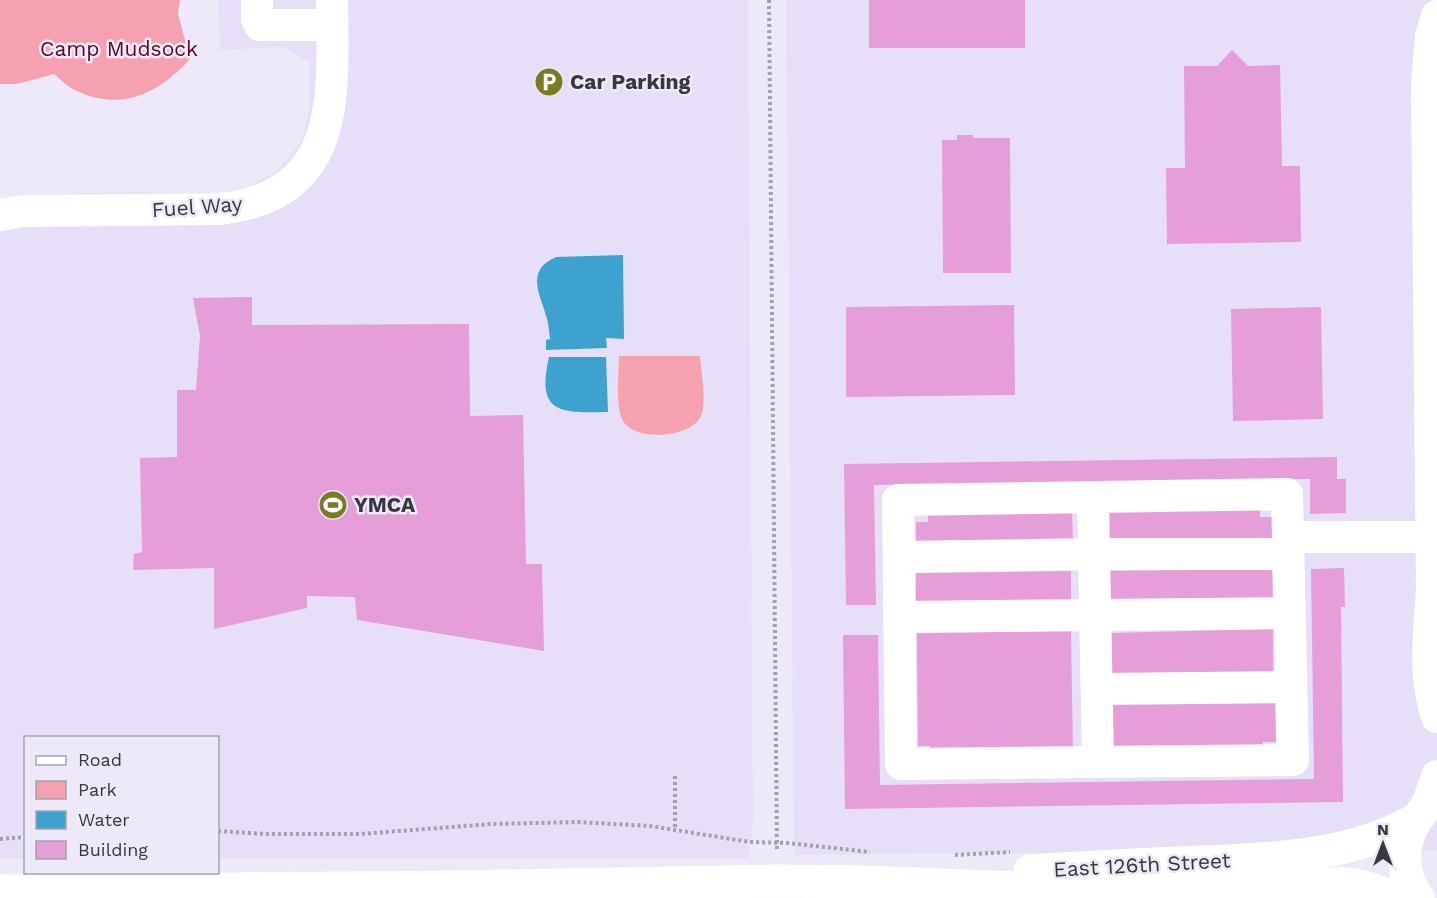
<svg xmlns="http://www.w3.org/2000/svg" width="1437" height="898" font-family="'Work Sans',sans-serif">
<rect width="100%" height="100%" fill="#eee9f9"/>
<path fill="#e7dff7" d="M218,0H748L753,819L748,858H218V738H26L25,858H0V199L21,195L130,192L219,193L247,187L275,172L301,142L310,106L309,62L282,47L220,50Z
M786,0H1437V850L794,855Z"/>
<path fill="#f5a1b0" d="M0,0H180L178,14L190,59C159,93 122,112 77,91C69,88 61,80 54,74L17,84H0Z
M619,356H700C701,372 707,402 701,416C691,438 635,442 623,421C615,407 619,373 619,356Z"/>
<path fill="#3ea2d0" d="M623,255L624,339L606,338L607,348L546,350V340L550,339C549,332 549,326 547,319C541,295 524,271 556,257Z
M549,357H606L608,412C560,413 536,414 549,357Z"/>
<path fill="#e69ed8" d="M869,0H1025V48H869Z
M1232,50L1248,66L1280,65L1282,166H1300L1301,242L1167,244L1166,168H1185L1184,66H1217Z
M957,135H973V138H1010L1011,273H943L942,140H957Z
M252,297V325L469,324L470,416L523,415L526,564H542L544,651L357,620L355,597L307,596V608L214,629V568L133,570L134,554L142,552L140,458L177,457V390H196L200,336L193,298Z
M1014,305L1015,395L846,397V307Z
M1321,307L1323,419L1233,421L1231,309Z
M1337,457V479H1346V513L1310,514V479L874,485L876,605H846L844,464Z
M1260,507V517H1272V541L1105,543V508Z
M1072,509L1073,543L916,545V522H928V511Z
M1344,568L1345,607H1341L1343,802L845,809L843,635H878L880,785L1314,779L1311,569Z
M1272,569L1273,601L1107,604V571Z
M1071,571V604L916,606V573Z
M1273,629V675L1108,676V633Z
M1071,631L1073,754L930,755V746H918L917,633Z
M1275,702L1276,742H1263V751L1111,753L1110,703Z"/>
<g fill="none" stroke-linecap="round" stroke-linejoin="round">
<path stroke="#a4a0ac" stroke-width="4" stroke-dasharray="3 3" stroke-linecap="butt" d="M769,0L777,852
M675,776V829
M218,831L265,834H360L491,824L578,822L650,826L750,842L788,843L870,852
M0,839L26,837
M955,855L1010,852"/>
<path stroke="#fff" stroke-width="32" d="M257,0V19L260,25H332
M1437,16L1431,36L1427,83L1432,590C1429,633 1423,675 1437,717
M0,215L23,211L220,209C343,195 333,96 332,0
M1093,497L1098,762
M1288,537L1287,494L898,500L901,764L1293,760L1288,537H1432
M899,557L1095,554H1288
M899,617L1289,613
M1097,689L1291,687
M1422,812L1429,800L1437,776"/>
<path stroke="#fff" stroke-width="33" d="M1030,871C1079,868 1128,865 1177,863C1256,860 1345,860 1415,820
M0,891L455,887L778,881L864,882L1198,895L1242,893L1342,883L1361,886L1398,898
M1418,898C1394,865 1404,821 1437,799"/>
</g>
<defs>
<g id="parking-disc" transform="scale(1.5)"><circle r="9.5" fill="#7b7b23" stroke="#eee9f9"/><path d="M-3.5-5.5H1a3.5 3.5 0 0 1 0 7H-1V5.5H-3.5ZM-1-3.4V-.6H.8a1.4 1.4 0 0 0 0-2.8Z" fill="#fff"/></g>
<g id="stadium-disc" transform="scale(1.5)"><circle r="9.5" fill="#7b7b23" stroke="#eee9f9"/><path d="M0-5a6.5 5 0 1 0 0 10a6.5 5 0 1 0 0-10ZM-3.5-1.8h7v3.6h-7Z" fill="#fff"/></g>
</defs>
<g fill-rule="evenodd">
<use href="#parking-disc" x="549" y="82"/>
<use href="#stadium-disc" x="333" y="505"/>
</g>
<g text-anchor="middle" stroke-width="5" stroke-linejoin="round" paint-order="stroke">
<g font-size="21" fill="#5a0724" stroke="#eee9f9">
<text x="119" y="56">Camp Mudsock</text>
</g>
<g font-size="21" font-weight="bold" fill="#39373e" stroke="#eee9f9" text-anchor="start">
<text x="570" y="89">Car Parking</text>
<text x="354" y="512">YMCA</text>
</g>
<g font-size="21" fill="#39373e" stroke="#eee9f9">
<text transform="translate(197 207) rotate(-4)" y="7">Fuel Way</text>
<text transform="translate(1142 865) rotate(-3)" y="7">East 126th Street</text>
</g>
</g>
<rect x="24" y="736" width="195" height="138" fill="#eee9f9" stroke="#a6a2ae" stroke-width="1.5"/>
<rect x="36" y="756" width="30" height="9" fill="#ffffff" stroke="#a6a2ae" stroke-width="1.5"/>
<text x="78" y="766" font-size="18" fill="#39373e">Road</text>
<rect x="36" y="781" width="30" height="18" fill="#f5a1b0" stroke="#a6a2ae" stroke-width="1.5"/>
<text x="78" y="796" font-size="18" fill="#39373e">Park</text>
<rect x="36" y="811" width="30" height="18" fill="#3ea2d0" stroke="#a6a2ae" stroke-width="1.5"/>
<text x="78" y="826" font-size="18" fill="#39373e">Water</text>
<rect x="36" y="841" width="30" height="18" fill="#e69ed8" stroke="#a6a2ae" stroke-width="1.5"/>
<text x="78" y="856" font-size="18" fill="#39373e">Building</text>
<g transform="translate(1383 844)" stroke="#eee9f9" stroke-width="4.5" paint-order="stroke">
<path d="M0-4.5L10 22L0 15L-10 22Z" fill="#39373e"/>
<text y="-9" font-size="16" font-weight="bold" text-anchor="middle" fill="#39373e">N</text>
</g>
</svg>
